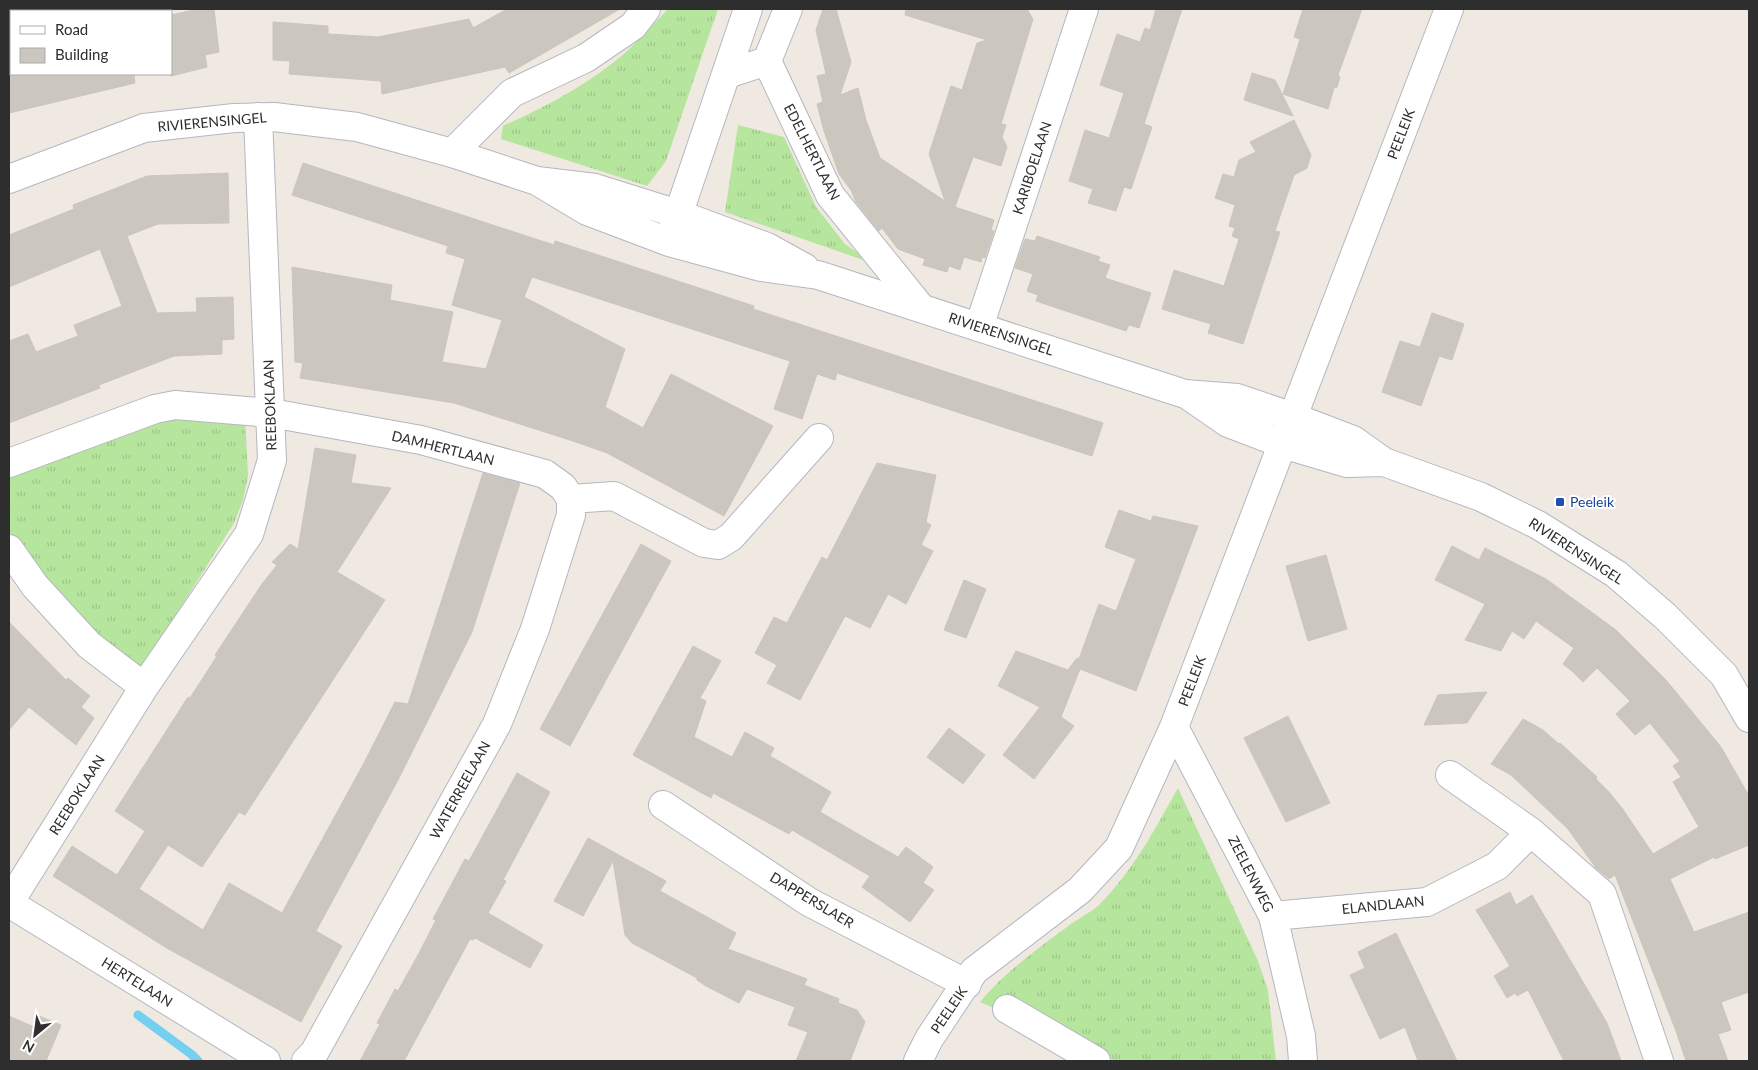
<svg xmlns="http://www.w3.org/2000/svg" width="1758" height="1070" font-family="Lato,sans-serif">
<defs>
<pattern id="grass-tufts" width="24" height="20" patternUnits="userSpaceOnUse" patternTransform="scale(1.25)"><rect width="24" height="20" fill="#b6e59e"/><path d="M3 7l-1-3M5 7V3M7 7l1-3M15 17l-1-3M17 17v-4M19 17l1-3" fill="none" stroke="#9dc588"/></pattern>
</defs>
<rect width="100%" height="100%" fill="#efe9e1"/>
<path fill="url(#grass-tufts)" d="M668,9H718L666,161L647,186L501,139L503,126C546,107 589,84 625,53C640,39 654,23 668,9Z
M738,125L784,137L816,207L845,244L872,263L725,212Z
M244,398L248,476L243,500L234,523L137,676L46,583L10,533L9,530V476L183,409Z
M1178,788L1258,961L1268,990L1276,1061H1116L980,1002C1004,973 1037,949 1067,927C1077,919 1090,913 1099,905C1133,871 1155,829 1178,788Z"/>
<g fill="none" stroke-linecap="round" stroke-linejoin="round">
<path stroke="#75cff0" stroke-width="9" d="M138,1015L191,1054L198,1061"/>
</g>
<path fill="#cbc7bf" stroke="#cbc5ba" d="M198,9H214L219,52L205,55L207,67L171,76V15Z
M507,9H620L509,73L505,67L382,94L381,81L289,74L290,61L273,60V22L328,26V34L378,37L469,19L473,28Z
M823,9H836L851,62L840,95L858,88L866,120L880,158L945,201L929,154L951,86L962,90L977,43L987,40L905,15L906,9H1027L1033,19L1001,124L1006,125L1002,137L1007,147L1001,166L973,157L955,207L994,220L991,230L994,231L985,258L982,257L981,262L964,257L960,270L949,266L947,272L923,265L925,259L898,249L882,228L879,231L856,202L851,190L839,174L824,131L817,104L823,102L817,76L826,74L816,30Z
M1156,9H1182L1144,124L1152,127L1131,189L1124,187L1116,211L1088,203L1093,189L1069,181L1085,130L1109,138L1124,93L1100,85L1117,34L1140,42L1145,28L1150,30Z
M1303,9H1362L1338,75L1340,77L1337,87L1334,88L1328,109L1283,94L1300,39L1294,37Z
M1252,73L1275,80L1293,116L1244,100Z
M9,74H134L135,83L9,113Z
M1294,120L1311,155L1307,168L1294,175L1275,231L1280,232L1243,344L1208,333L1211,324L1162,309L1174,270L1224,286L1239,239L1232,236L1235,228L1229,226L1235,205L1215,198L1223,174L1234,177L1239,160L1256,152L1250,142Z
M303,163L554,245L555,241L592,253L754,306L753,309L1103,423L1092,456L837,373L835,380L817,374L802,419L774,409L790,361L532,277L524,297L625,349L605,407L643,428L671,374L773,426L724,516L607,453L579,443L454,403L300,378L303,363L295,362L292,267L392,285L390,300L453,312L442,362L486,369L502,320L452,305L465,259L446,253L448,246L292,195Z
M228,173L229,223L158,224L127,236L157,313L197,312L196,298L233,297L234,339L222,340V354L174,356L99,385L100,388L9,423V341L28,334L36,352L78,336L74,325L122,306L100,249L9,287V235L74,209L73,205L147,176Z
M1037,236L1100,257L1098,261L1110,265L1105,278L1151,293L1139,328L1129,325L1126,331L1036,301L1038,295L1027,291L1033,274L1015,268L1025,239L1035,241Z
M1432,313L1464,324L1452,360L1439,356L1421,406L1382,392L1400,341L1420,347Z
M315,448L356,455L351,483L391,488L337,572L385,600L245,815L239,812L202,867L168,845L139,889L203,930L229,883L282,913L364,763L395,702L408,704L483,473L520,483L472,632L398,780L316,931L342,946L301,1022L165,947L53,876L72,846L117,875L145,831L115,811L188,697L190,698L217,656L215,655L262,584L277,565L272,562L290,544L298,549Z
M877,463L936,475L926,522L931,525L921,545L933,551L906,604L888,594L870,628L845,616L800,700L767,683L777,665L755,653L774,617L787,623L822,557L827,560Z
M1119,510L1151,521L1153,516L1198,526L1136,691L1080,669L1061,717L1074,726L1034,779L1003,755L1040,707L998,686L1016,651L1068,670L1077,658L1079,659L1099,604L1116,611L1136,559L1105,547Z
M641,544L671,561L570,746L540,729Z
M1452,546L1479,560L1485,548L1546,579L1616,630L1666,680L1721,747L1749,796V845L1715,859L1714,857L1670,879L1694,932L1749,912V992L1721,1002L1731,1030L1718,1034L1728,1061H1686L1676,1031L1615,875L1609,879L1596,868L1568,829L1511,775L1491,764L1523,719L1543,730L1559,744L1560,743L1597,777L1596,779L1609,792L1622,808L1653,854L1699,827L1673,782L1681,777L1673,766L1680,761L1650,723L1635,735L1616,714L1630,701L1597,668L1583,682L1573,672L1563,664L1574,648L1536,621L1524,639L1512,631L1501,651L1465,640L1485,604L1435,580Z
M1326,555L1347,629L1308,641L1286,566Z
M964,580L986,589L966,638L944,630Z
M9,622L66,680L68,678L90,696L81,707L94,718L76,745L29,707L9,730Z
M693,646L721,661L700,698L706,701L694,737L732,757L745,732L774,748L770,756L831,792L820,812L898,857L906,847L933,867L923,883L934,890L910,922L862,887L870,876L792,830L789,834L713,793L711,798L633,755Z
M1487,692L1467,723L1424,725L1438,695Z
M1288,716L1330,803L1286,822L1244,738Z
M949,728L985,755L963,784L927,757Z
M517,773L550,792L503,880L506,881L488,913L543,945L530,968L475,938L473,940L470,939L404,1061H360L380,1024L377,1023L395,989L398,991L418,955L436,920L433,919L465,859L469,861Z
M588,838L666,881L660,891L736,933L728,949L807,979L804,985L839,999L838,1003L857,1010L865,1022L850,1061H796L808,1032L788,1025L795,1007L747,989L739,1003L706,986L697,980V978L632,943L625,935L613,861L583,916L554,901Z
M1510,892L1516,905L1532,895L1607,1023L1621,1061H1564L1528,990L1517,996L1515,993L1507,998L1494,976L1510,966L1476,910Z
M1396,933L1410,962L1457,1061H1418L1405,1027L1380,1039L1350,975L1365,968L1358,952Z
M9,1016L34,1027L39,1016L61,1025L46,1061H9Z"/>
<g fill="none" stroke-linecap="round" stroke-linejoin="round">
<g stroke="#b4b7c1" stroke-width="30">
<path id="street" d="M788,9L767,61L830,195L921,308
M727,74L767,61
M452,153L512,93L586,58L633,26L646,9
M979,327L1084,9
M9,463L155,409L175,405L271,413L421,440L545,474L563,487L571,499L614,496L704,543L718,545L731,537L819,438
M9,549L35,586L89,645L144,687
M1174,727L1273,916L1301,1036L1303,1061
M1450,775L1531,832L1602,894L1659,1061
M663,805L809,902L967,984
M9,903L144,687L249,534L272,460L258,117
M9,903L266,1061
M1273,916L1427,902L1497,866L1531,832
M1007,1009L1096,1061
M306,1061L314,1053L497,724L535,629L571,515V499
M918,1061L929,1039L974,971L1080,890L1119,848L1174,727L1449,9"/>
</g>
<g stroke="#b4b7c1" stroke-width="30">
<path id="secondary" d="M9,179L144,128L234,118L274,117L357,127L452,153L537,181L595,188L678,214L767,247L805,268
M537,181L587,211L669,242L761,267L818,275L1185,394L1237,398L1293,417L1353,440L1384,462L1481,497L1538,525L1616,574L1665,616L1724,675L1749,718
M673,230L748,9
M1186,394L1228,423L1283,444L1347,463L1384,462"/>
</g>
<use href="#street" stroke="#fff" stroke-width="28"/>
<use href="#secondary" stroke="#fff" stroke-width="28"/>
</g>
<rect fill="#1a4fb4" stroke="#fff" stroke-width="2" x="1555" y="497" width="10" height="10" rx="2.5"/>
<g text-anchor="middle" stroke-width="4" stroke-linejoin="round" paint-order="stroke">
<g font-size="14" fill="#2e2e2e" stroke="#fff">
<text transform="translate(212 122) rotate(-5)" y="5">RIVIERENSINGEL</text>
<text transform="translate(1401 134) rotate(-69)" y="5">PEELEIK</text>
<text transform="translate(812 152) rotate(63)" y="5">EDELHERTLAAN</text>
<text transform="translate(1032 168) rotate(-72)" y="5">KARIBOELAAN</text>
<text transform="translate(1001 334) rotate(18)" y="5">RIVIERENSINGEL</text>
<text transform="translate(270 405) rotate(-92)" y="5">REEBOKLAAN</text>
<text transform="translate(443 448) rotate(14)" y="5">DAMHERTLAAN</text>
<text transform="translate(1576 551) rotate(33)" y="5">RIVIERENSINGEL</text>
<text transform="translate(1192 681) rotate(-69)" y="5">PEELEIK</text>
<text transform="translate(460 790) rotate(-61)" y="5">WATERREELAAN</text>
<text transform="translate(77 795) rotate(-58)" y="5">REEBOKLAAN</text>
<text transform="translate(1251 874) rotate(63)" y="5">ZEELENWEG</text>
<text transform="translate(812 900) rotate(31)" y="5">DAPPERSLAER</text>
<text transform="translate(1383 905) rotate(-6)" y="5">ELANDLAAN</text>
<text transform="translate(137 982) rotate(32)" y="5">HERTELAAN</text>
<text transform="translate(949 1010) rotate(-56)" y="5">PEELEIK</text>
</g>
<g font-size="14" fill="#164399" stroke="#fff" text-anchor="start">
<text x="1570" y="507">Peeleik</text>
</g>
</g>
<rect width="1758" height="1070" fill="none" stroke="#2e2e2e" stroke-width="20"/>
<rect x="10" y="10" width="162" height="65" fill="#ffffff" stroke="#ababab"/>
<rect x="20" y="26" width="25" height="8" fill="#ffffff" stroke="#ababab"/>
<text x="55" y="35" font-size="15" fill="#2e2e2e">Road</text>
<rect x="20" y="48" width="25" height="15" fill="#cbc7bf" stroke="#ababab"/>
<text x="55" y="60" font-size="15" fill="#2e2e2e">Building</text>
<g transform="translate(35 1035) rotate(209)" stroke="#ffffff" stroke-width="4" paint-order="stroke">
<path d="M0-4L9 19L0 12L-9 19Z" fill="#2e2e2e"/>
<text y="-8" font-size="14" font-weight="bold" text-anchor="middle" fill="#2e2e2e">N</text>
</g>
</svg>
